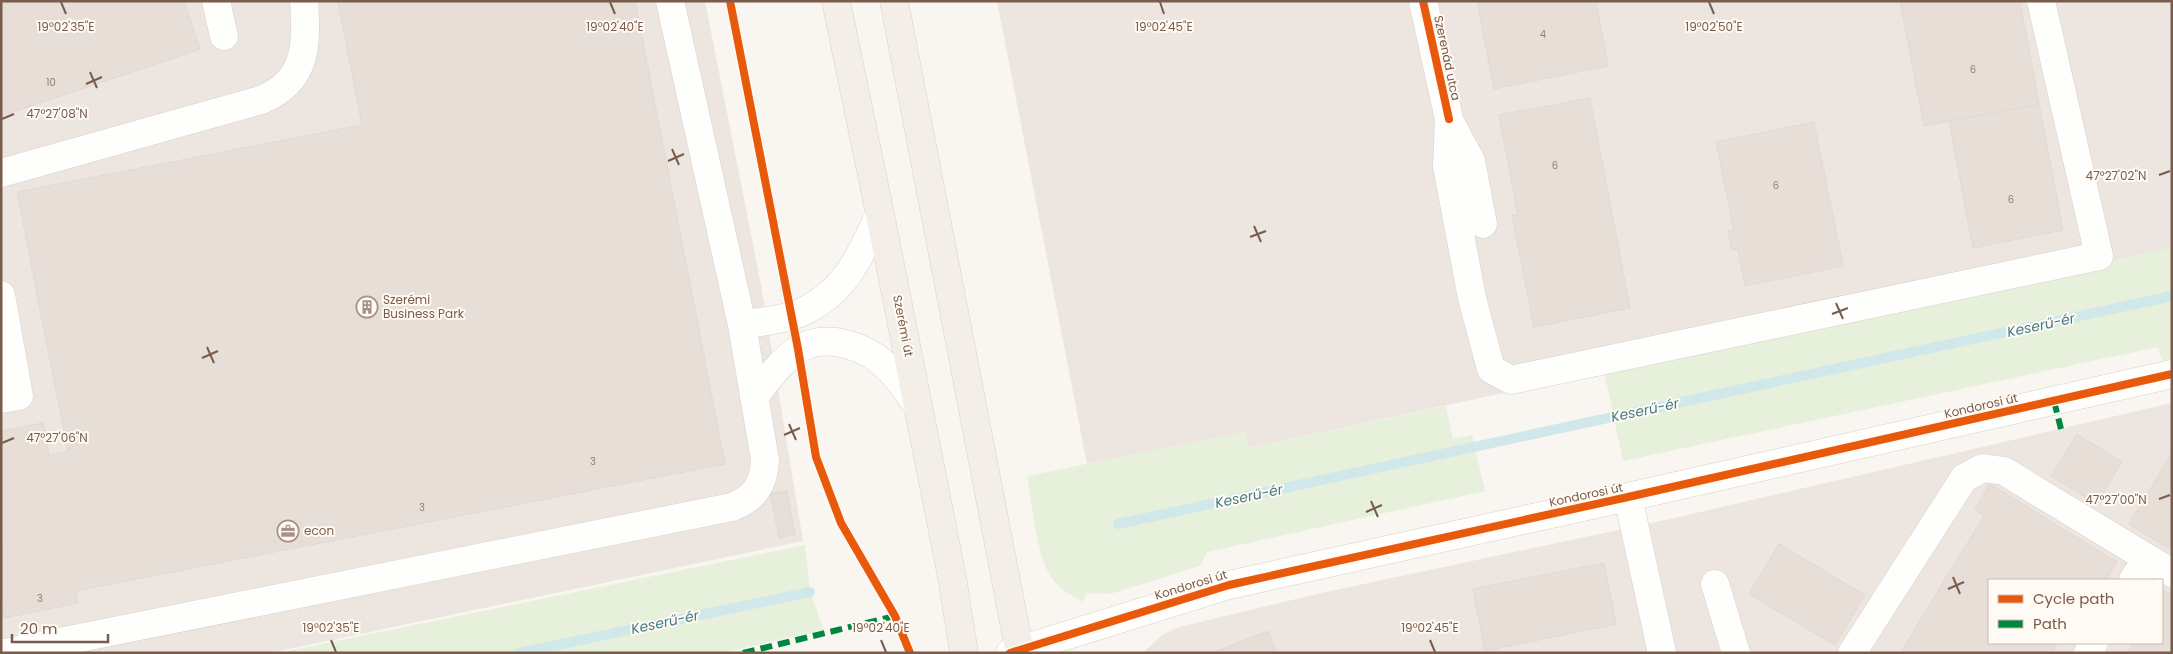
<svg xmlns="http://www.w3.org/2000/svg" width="2173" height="654" font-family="Poppins,sans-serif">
<rect width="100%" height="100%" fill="#f9f5f0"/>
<path fill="#ede5e0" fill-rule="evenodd" d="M1,1H705L761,285L803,541L270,653H1Z
M997,1H2172V248L1249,448L1244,432L1087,464Z
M2172,403V653H1143L1162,635L1179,627L1326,592L1670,519ZM1989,580H2162V643H1989Z"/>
<path fill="#e7f0db" d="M2172,248V359L2162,361L2158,347L1623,461L1604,371Z
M1446,406L1453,439L1472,435L1485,491L1207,552L1200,566L1110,594L1086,593L1083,602C1071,595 1057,588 1050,575C1036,552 1032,504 1027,476L1244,432L1250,448Z
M805,545L810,592L824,630L719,653H278Z"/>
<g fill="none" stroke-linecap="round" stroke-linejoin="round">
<path stroke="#d0e8ea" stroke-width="10" d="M1118,524L2172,296
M519,653L810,592"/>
</g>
<path fill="#e6ded7" stroke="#e2d8d2" d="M12,1H184L200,49L1,116V5Z
M338,1H635L725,464L75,591L78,603L3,618L1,431L43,423L49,455L68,451L17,192L362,125Z
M1477,1H1596L1608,66L1494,89Z
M1900,1H2020L2039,104L1924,126Z
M1590,98L1630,308L1534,327L1512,216L1518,215L1499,115Z
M2039,104L2063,230L1973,248L1949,121Z
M1814,122L1843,266L1745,286L1738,249L1732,250L1728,231L1734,230L1716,142Z
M2077,434L2122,462L2097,504L2051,476Z
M2172,453V550L2129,524Z
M1990,484L2117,562L2106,580H1989V643H2058L2052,653H1900L1984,516L1975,509Z
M787,491L795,534L779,538L770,494Z
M1779,544L1865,595L1835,645L1749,594Z
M1604,563L1616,624L1485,651L1473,589Z
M2165,591L2172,596V653H2128L2134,643H2162V597Z
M1268,631L1277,653H1212Z"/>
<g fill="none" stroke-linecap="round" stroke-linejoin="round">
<g stroke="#d7d1cb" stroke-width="29">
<path id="minor" d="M216,1L224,36
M1423,1L1449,119L1447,166L1472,298L1491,369L1511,380L2099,256L2041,1
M1449,120L1471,161L1483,224
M1,173L261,100C307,81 307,46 304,1
M1,295L19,396L1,399
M742,325C762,321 788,320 806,310C848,289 861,253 880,214
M754,397C767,381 781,360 799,349C828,332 869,347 890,370C901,381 909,394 918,406
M1628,497L1662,653
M2133,580L2147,558L2172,573
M1715,584L1736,653
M5,653L732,507C755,498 764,484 765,460L742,325L670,1
M1010,653L1229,585L1628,497L2172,374
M1852,653L1964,478L1983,468L2004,471L2147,558
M2088,653L2094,643"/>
</g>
<g stroke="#dad1cc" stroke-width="29">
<path id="major" d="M836,1L880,214L952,577L964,653
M894,1L1020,653"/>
</g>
<use href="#minor" stroke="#fefefd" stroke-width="28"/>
<use href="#major" stroke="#f3eee8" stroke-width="28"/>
<path stroke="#00873e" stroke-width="6" stroke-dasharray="12 6" stroke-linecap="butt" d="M2054,401L2061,429
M743,653L895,616"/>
<g stroke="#fffaf3" stroke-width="11">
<path id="cycleway" d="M730,1L798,349L816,457L841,523L895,616L910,653
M1423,1L1449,119
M1010,653L1229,585L1628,497L2172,374"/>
</g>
<use href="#cycleway" stroke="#e8590c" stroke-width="8"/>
</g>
<path fill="none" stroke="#7a5c4d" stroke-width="2" d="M61,2L66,14M610,2L615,14M1160,2L1164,14M1709,2L1714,14M90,72L97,88M86,84L102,77M2,119L14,114M672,149L679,165M668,161L684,154M2159,175L2170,171M1254,226L1261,242M1250,237L1266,231M1836,303L1843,319M1832,314L1848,308M207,347L214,363M202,358L218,351M789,424L796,440M784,435L800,428M2,443L14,438M2159,499L2170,495M1371,501L1378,517M1366,512L1382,505M1953,577L1960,594M1948,589L1964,582M331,640L336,652M881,640L886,652M1430,640L1435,652"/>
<defs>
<g id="building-ring" transform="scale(1.125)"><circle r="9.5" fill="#fffaf3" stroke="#a69286" stroke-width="1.5"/><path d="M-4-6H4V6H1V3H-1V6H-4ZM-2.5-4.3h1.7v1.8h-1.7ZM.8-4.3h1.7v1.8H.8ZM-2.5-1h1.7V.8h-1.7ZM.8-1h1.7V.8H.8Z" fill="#a69286"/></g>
<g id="office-ring" transform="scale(1.125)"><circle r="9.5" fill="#fffaf3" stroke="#a69286" stroke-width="1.5"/><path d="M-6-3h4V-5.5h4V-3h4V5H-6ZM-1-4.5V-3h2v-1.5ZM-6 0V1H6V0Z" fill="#a69286"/></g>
</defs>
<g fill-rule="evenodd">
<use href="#building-ring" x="367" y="307"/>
<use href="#office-ring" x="288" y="531"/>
</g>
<g text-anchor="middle" stroke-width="4" stroke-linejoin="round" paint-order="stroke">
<g font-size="10" fill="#977e72">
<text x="1543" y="38">4</text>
<text x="1973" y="73">6</text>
<text x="51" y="86">10</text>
<text x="1555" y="169">6</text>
<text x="1776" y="189">6</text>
<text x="2011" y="203">6</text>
<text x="593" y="465">3</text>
<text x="422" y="511">3</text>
<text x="40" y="602">3</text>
</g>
<g font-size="12" fill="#7a5c4d" stroke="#fffaf3">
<text transform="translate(1447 58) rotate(78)" y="4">Szerenád utca</text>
<text transform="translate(903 326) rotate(79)" y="4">Szerémi út</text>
<text transform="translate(1981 406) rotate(-13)" y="4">Kondorosi út</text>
<text transform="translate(1586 495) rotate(-12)" y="4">Kondorosi út</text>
<text transform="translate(1191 585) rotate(-17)" y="4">Kondorosi út</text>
</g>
<g font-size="12" fill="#7a5c4d" stroke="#fffaf3" text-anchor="start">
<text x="383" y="304">Szerémi<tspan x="383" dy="14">Business Park</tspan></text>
<text x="304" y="535">econ</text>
</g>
<g font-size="14" font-style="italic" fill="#437c86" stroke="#fffaf3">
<text transform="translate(2041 325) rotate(-12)" y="5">Keserű-ér</text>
<text transform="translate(1645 410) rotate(-12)" y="5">Keserű-ér</text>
<text transform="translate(1249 496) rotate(-12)" y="5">Keserű-ér</text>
<text transform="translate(665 622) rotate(-12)" y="5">Keserű-ér</text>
</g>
</g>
<g font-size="12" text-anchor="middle" fill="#7a5c4d" stroke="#fffaf3" stroke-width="4" stroke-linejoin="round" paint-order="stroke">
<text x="66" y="31">19°02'35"E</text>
<text x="615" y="31">19°02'40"E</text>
<text x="1164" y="31">19°02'45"E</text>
<text x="1714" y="31">19°02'50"E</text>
<text x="57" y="118">47°27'08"N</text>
<text x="2116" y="180">47°27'02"N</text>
<text x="57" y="442">47°27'06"N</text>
<text x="2116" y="504">47°27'00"N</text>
<text x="331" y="632">19°02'35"E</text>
<text x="881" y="632">19°02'40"E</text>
<text x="1430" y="632">19°02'45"E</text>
</g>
<rect width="2173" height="654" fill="none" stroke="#7a5c4d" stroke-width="5"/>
<rect x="1988" y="579" width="175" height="65" fill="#fffaf3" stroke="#cabbb1"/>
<rect x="1998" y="595" width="25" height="8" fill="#e8590c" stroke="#cabbb1"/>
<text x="2033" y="604" font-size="15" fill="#7a5c4d">Cycle path</text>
<rect x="1998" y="620" width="25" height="8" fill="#00873e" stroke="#cabbb1"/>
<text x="2033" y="629" font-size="15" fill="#7a5c4d">Path</text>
<path d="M12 634v8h96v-8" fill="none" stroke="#7a5c4d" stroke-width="2.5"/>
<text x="20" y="634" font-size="15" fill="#7a5c4d" stroke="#fffaf3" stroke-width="4" paint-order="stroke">20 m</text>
</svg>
